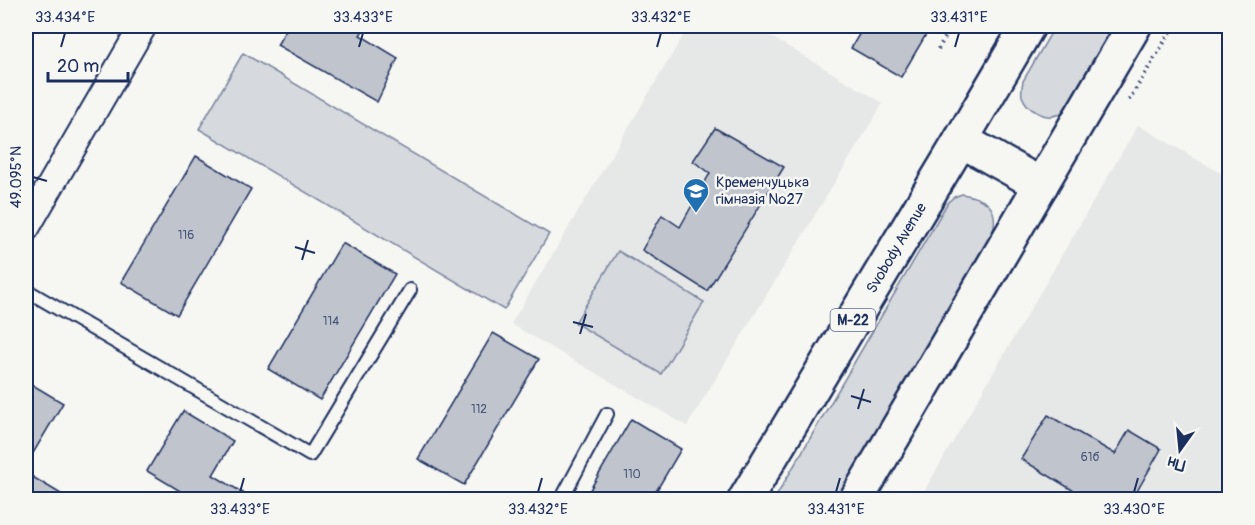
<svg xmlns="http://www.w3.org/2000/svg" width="1255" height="525" font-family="Pangolin,sans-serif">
<rect width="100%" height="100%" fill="#f6f6f2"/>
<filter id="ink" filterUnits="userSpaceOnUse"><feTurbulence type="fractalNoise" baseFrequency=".0167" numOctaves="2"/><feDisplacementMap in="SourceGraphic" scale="12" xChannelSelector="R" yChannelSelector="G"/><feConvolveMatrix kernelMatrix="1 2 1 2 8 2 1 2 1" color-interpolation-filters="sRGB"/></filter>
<g filter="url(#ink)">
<path fill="#e6e7e7" d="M689,26H753L883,103L687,426L511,324Z
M1138,125L1229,178V499L919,500Z"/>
<path fill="#d6d9dd" stroke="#78849e" stroke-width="1.5" d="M1055,26H1115L1066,107C1064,109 1062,112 1059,114C1046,121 1026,109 1022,96C1021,91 1022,86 1023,81Z
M243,53L549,234L504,310L199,129Z
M962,194C988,199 1000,208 992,235L837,499L774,500L948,202L954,197Z
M618,251L704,302L661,374L575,323Z"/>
<path fill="#c0c4cd" stroke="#1b2f5e" stroke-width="1.5" d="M288,26H366L360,35L398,58L377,102L277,45Z
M864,26H931L901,77L851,48Z
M715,128L784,167L707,291L642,250L662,215L680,227L710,173L693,161Z
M196,156L251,189L177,315L121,282Z
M342,243L395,274L320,400L268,369Z
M493,333L539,359L464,485L418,459Z
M26,381L63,403L26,465Z
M183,411L233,441L213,475L255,500H195L147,471Z
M1048,415L1115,454L1129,430L1161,449L1132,500H1089L1021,459Z
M631,419L681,449L651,500H584Z
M26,473L71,500H26Z"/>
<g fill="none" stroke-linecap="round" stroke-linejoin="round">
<g stroke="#1b2f5e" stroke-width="16">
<path id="service" d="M26,290L310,455L410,290
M561,500L607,414"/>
</g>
<g stroke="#1b2f5e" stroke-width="30">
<path id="minor" d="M26,228L143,26"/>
</g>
<g stroke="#1b2f5e" stroke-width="38">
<g id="trunk">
<path d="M961,140L1041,185"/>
<path id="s1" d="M745,500L961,140L1028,26"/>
<path d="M856,500L1134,26"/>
</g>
</g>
<path stroke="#1b2f5e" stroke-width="4" stroke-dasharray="1.5 4.5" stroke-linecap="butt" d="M938,49L952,26
M1129,100L1174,26"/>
<use href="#service" stroke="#f6f6f2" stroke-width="12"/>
<use href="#minor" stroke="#f6f6f2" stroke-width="26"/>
<use href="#trunk" stroke="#f6f6f2" stroke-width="33"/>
</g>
</g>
<path fill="none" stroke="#1b2f5e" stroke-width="2" d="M61,47L65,33M359,47L363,33M657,47L661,33M955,47L959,33M33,177L47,181M295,247L315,253M302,260L308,240M573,322L593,327M580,334L586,314M851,396L871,402M858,409L864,389M240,492L244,478M538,492L542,478M836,492L840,478M1134,492L1138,478"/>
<defs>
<g id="school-pin" transform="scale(1.35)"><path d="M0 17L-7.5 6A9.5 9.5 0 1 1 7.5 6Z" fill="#1f6fb2" stroke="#f6f6f2"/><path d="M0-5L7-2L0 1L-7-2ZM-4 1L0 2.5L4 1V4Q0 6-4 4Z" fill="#fff"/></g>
</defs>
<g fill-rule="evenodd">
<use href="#school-pin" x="696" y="191"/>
</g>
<g text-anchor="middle" stroke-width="5" stroke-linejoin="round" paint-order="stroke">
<g font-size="12" fill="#44547a">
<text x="186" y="239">116</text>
<text x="331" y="325">114</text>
<text x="479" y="413">112</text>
<text x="1090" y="461">61б</text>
<text x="632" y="478">110</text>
</g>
<rect fill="#f6f6f2" stroke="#5d6b8a" stroke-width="1.5" x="830.5" y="309" width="45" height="22" rx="4.5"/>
<g font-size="14" font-weight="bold" fill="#1b2f5e">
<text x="853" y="325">М-22</text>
</g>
<g font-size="15" fill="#1b2f5e" stroke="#f6f6f2" text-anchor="start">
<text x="716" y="187">Кременчуцька<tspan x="716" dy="17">гімназія №27</tspan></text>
</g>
<g font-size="15" fill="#1b2f5e" stroke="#f6f6f2">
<text dy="5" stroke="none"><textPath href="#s1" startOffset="294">Svobody Avenue</textPath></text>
</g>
</g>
<rect width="1255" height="525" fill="none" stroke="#f6f6f2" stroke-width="66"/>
<g transform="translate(1180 450) rotate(195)" stroke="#f6f6f2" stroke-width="4.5" paint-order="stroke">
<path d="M0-4.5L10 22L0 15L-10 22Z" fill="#1b2f5e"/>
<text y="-9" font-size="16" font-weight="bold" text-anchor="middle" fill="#1b2f5e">Пн</text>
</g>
<path d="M48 72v9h80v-9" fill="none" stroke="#1b2f5e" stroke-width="3"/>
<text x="57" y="72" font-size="18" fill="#1b2f5e" stroke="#f6f6f2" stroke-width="4.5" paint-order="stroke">20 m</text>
<rect x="33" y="33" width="1189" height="459" fill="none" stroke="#1b2f5e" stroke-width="2"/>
<g font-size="15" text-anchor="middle" fill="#1b2f5e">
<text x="65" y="22">33.434°E</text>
<text x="363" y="22">33.433°E</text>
<text x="661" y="22">33.432°E</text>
<text x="959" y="22">33.431°E</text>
<text transform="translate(16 177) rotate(-90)" y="5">49.095°N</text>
<text x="240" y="514">33.433°E</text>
<text x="538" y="514">33.432°E</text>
<text x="836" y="514">33.431°E</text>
<text x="1134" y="514">33.430°E</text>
</g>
</svg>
